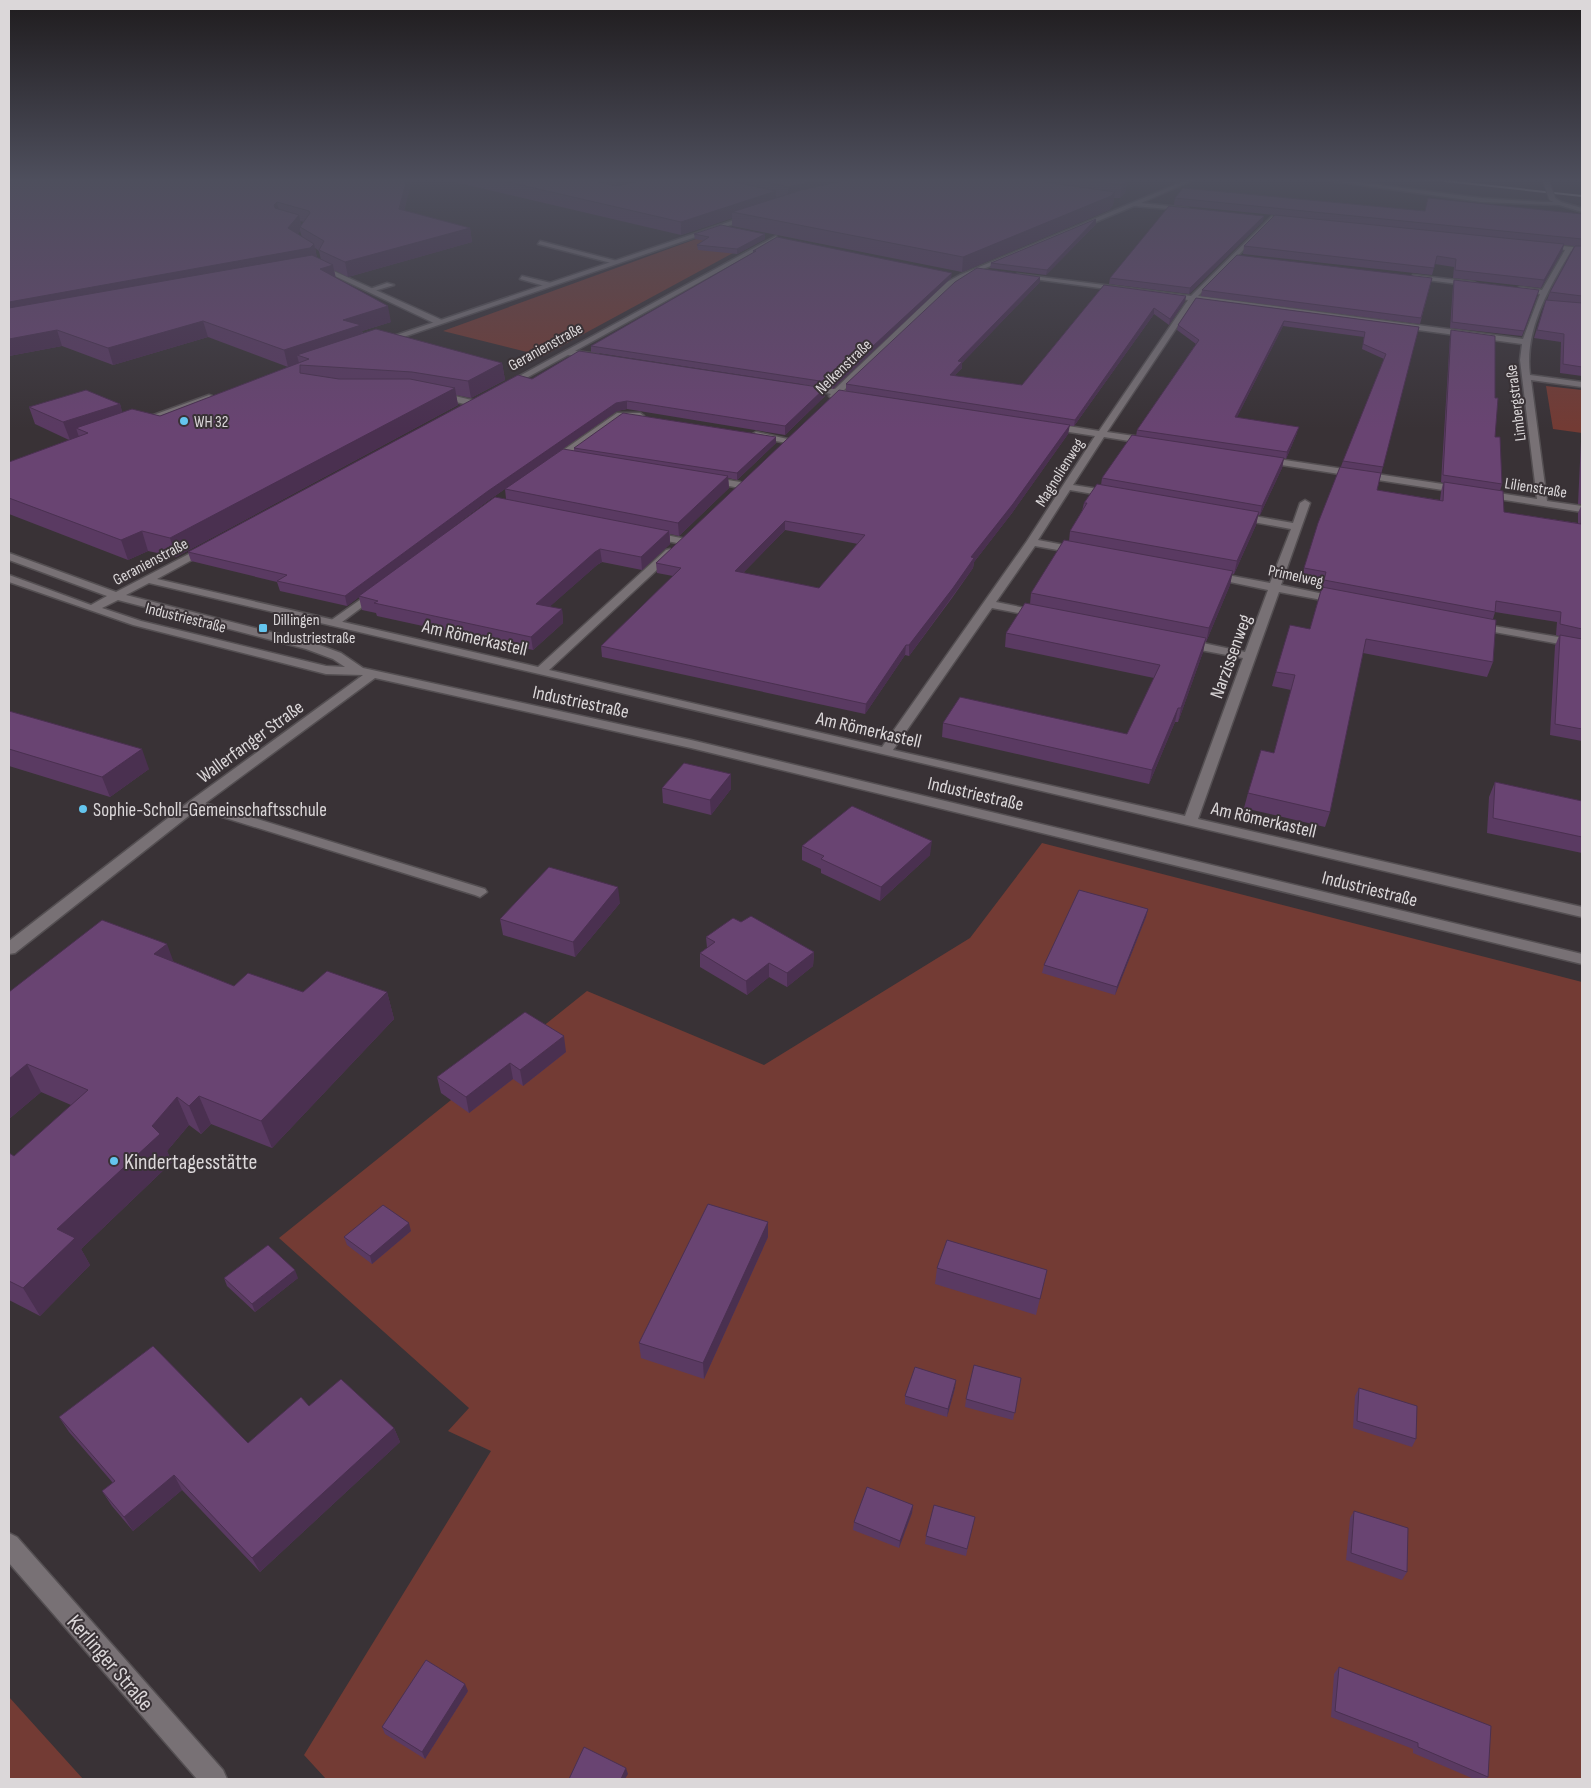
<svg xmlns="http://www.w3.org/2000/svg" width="1591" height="1788" font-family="'Sofia Sans Condensed',sans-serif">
<rect width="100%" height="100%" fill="#393236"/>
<path fill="#733b34" d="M718,231L757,240L543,356L443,331Z
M1546,386L1582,390V433L1553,429Z
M1042,843L1582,982V1779H326L304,1755L491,1451L448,1431L469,1408L279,1238L587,991L764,1065L970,938Z
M9,1697L83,1779H9Z"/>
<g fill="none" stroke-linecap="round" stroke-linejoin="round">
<g stroke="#544f52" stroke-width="3">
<path id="service" d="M540,241L617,261L618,262L615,264L538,244Z
M522,276L551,283L552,285L548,287L520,279Z
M387,283L394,285L371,292L367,290Z
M438,392L476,401L477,403L473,406L435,397V393Z
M617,413H640L644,416L640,419L622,418L555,464H549V460Z
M756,432L792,440L787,443L753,437L751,435Z
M710,477L740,482L745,485L740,488L707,482V478Z
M651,532L686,539L687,541L682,544L647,537L646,535Z
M377,588L381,589V593L338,625H330V621Z
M195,800L485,889L487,892L480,897L475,895L190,807L188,804Z"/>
</g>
<g stroke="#544f52" stroke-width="3">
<path id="minor" d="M1189,179H1196L1141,203L1188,208L1190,211L1134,206L964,277L953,286L844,390L860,393V397L839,395L833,399L829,396L831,394L801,387L805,384L835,389L947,282L960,275Z
M1318,179H1333L1481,198L1543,202H1553L1549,198L1552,196L1561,202L1582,208V212L1559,205L1481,202Z
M1272,216L1274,219L1198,296L1523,339L1540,294L1516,289L1520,287L1542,290L1565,250L1541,246L1544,244L1582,248V252L1571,251C1549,288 1524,330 1530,375L1582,382V387L1531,380L1547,501L1582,506V512L1485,497L1480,494L1485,491L1537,499L1520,360L1522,344L1195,300L1107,432L1148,438L1153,441L1148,444L1104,437L1073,485L1111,491L1116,494L1111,497L1070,490L1038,540L1080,548L1085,551L1080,554L1035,546L996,602L1039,611L1045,614L1039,617L992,608L893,750L1185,816L1243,658L1184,647L1178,643L1184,639L1245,652L1268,590L1211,578L1206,575L1211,572L1270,583L1291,529L1237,519L1232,516L1237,513L1293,523L1300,503L1305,500L1310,503L1281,585L1338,597L1344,600L1338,603L1279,592L1198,819L1582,907V917L149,583L126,595L314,643L341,653L363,668L691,740L1582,954V964L691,748L375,678L200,807L15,953L9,954V941L190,801L363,675L326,674L133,625L9,582V575L91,605L107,596L9,560V553L116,592L208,544L213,547L212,549L157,579L538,667L666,550L670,549L675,552L674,554L549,670L882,747L1027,541L1095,436L1050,429L1046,426L1050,423L1099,431L1188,300L1019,277L1017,274L1191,296ZM118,600L306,649L333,659L345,667L326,666L141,621L102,608Z
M776,236L778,239L575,351L598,354V358L568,355L508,388L501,386Z
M318,264L442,320L443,322L436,324L316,267Z
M1413,275L1474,282L1478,284L1474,286L1411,278Z
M1265,457L1462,487L1467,490L1462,493L1262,462L1260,460Z
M1476,623L1582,641V648L1472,628L1470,626Z
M9,1533L17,1537L223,1770L227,1779H197L9,1563Z"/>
</g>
<g stroke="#544f52" stroke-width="3">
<path id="tertiary" d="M752,214L754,217L383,344L376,342Z
M209,395L212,396V400L141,424L134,422Z"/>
</g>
<use href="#service" fill="#787175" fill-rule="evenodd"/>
<use href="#minor" fill="#787175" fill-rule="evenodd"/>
<use href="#tertiary" fill="#787175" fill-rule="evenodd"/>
<path stroke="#c0bbbe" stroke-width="2" d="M1415,179L1434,180
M1427,179L1582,196"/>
<g stroke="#544f52" stroke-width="8" stroke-linecap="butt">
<path id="minor-bridge" d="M1546,181L1552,198"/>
</g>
<use href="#minor-bridge" stroke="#787175" stroke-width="6"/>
</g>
<path fill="#5a3a62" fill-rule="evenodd" d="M9,179H412L404,211L470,228L472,242L348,277L334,270L336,278L391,322L362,331L363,333L502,363L505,380L471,398L456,395L458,405L176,557L148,551L128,560L9,514V462L69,440L35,424L29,407L120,404L122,412L160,416L299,363L288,367L208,337L113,365L62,346L9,356ZM300,221L304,222L301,226ZM300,231L302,237L298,234ZM315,248L319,251L321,260L317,258Z
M442,179H1118L1127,180L1125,193L1120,198H1114L1113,205L1109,210L962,272L732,226V218L681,235Z
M1175,198L1425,211L1582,214V376L1560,373L1561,342L1534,338L1546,300L1560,301L1547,300L1550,292L1574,246L1564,245L1562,252L1541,288L1453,278L1454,267L1435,264L1432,275L1243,254L1244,246L1275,215L1174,205Z
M1263,221L1189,294L1109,284L1110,278Z
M1096,224L1046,275L990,268L991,263Z
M694,234L765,239L737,254L698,250L697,245L704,241L695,239Z
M753,251L951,278L833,389L591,352V346L753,253Z
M1432,278L1420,324L1201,296L1202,290Z
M1454,280L1539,290L1522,336L1450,328L1453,286Z
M1040,282L962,363V368L954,376L1022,385L1104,285L1186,296L1185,301L1169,325L1154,314L1074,426H1069L1068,434L1012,513L974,562L973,568L952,598L909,656L905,655L865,714L602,657L601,646L673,576L657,573L656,563L978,411L846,391V384ZM785,530L858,544L819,588L743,573Z
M1196,298L1419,327L1377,490L1440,500L1441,492L1443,483L1441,482L1450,336L1451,330L1495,437L1502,484L1500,491L1504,512L1578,523V513L1582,504H1578L1581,441L1582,437V741L1550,735L1555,646L1559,636L1556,635L1557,622L1495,612L1493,619V662L1487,677L1363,653L1330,812L1325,827L1244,808L1248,793L1274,753L1291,690L1272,686L1276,672L1310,629L1323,583L1302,579L1304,568L1343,461L1384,359L1362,349L1364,337L1283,326L1237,417L1297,433L1286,459L1284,458L1282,468L1260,515H1258L1256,525L1234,574H1232L1230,585L1206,642H1205L1203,652L1178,722H1175L1149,784L942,737L943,723L1127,734L1154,678L1005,647L1006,633L1030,604L1031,593L1069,541L1070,531L1082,511L1084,503L1101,485L1102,478L1136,436L1137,430L1196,344L1177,330L1178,325Z
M532,379L825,388V396L785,435L627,409L617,411L489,500L441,536L506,499L505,489L574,451V448L776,443L737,480L728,478L729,488L679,536L670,534V544L642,570L602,562L597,565L549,607L562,609L563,623L533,650L377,616L376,613L362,610L359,597L347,606L280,591L277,582L191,561L188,552Z
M9,711L149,769L110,797L9,766Z
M1495,782L1582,801V853L1487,833L1489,797Z
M662,788L731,789L711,815L663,803Z
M802,846L930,855L880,901L821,873V869L802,860Z
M620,903L575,957L503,935L500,919Z
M1148,909L1146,917L1115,995L1042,973L1044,965Z
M741,922L814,952L813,966L787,987L769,977L747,995L700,967V953L707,948L706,937Z
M174,962L234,986L303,992H387L394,1019L272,1148L211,1124L201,1134L189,1125L167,1151L172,1162L81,1249L90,1265L40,1316L9,1300V1153L14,1156L71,1105L41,1092L9,1119V992Z
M566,1052L523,1086L513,1079L469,1113L441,1093L437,1077Z
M411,1231L372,1264L347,1245L344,1237Z
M768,1237L704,1379L641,1358L639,1343Z
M937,1268L1047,1270L1036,1315L935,1284Z
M224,1278H298L255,1312L227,1286Z
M1021,1378L1013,1420L965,1407L966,1399Z
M955,1388L947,1417L905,1404V1396Z
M1359,1388L1416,1439L1412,1447L1353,1428L1355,1396Z
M309,1406L394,1428L400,1442L260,1572L182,1490L133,1531L112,1506L102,1491L113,1483L69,1432L59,1417L248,1443Z
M913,1505L912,1513L899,1548L853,1530L854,1522Z
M1354,1511L1407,1572L1402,1580L1346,1560L1350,1518Z
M973,1524L966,1556L925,1544L926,1536Z
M1339,1667L1488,1777L1486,1779H1474L1413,1753V1749L1331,1717L1334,1674Z
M468,1691L425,1759L385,1734L382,1727Z"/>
<path fill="#4a3050" d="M407,179H412L401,223L399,209Z
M616,179H680L617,191Z
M824,179H881L788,200V187Z
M1127,180L1125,193L1120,198L1122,185Z
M776,191V204L732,212V218L681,235V222Z
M1115,192L1113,205L1109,210L962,272L963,257Z
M277,202L280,215L277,219L274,205Z
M299,215L302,228L300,227V231L291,242L288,228Z
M1264,216L1263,221L1189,294L1190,288Z
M1096,219V224L1046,275L1047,270Z
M470,228L472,242L348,277L345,262Z
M765,234V239L737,254V249Z
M314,244L317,258L9,319V302Z
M1564,244L1562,252L1541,288L1544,280Z
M333,265L336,280L320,269Z
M952,273L951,278L833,389V383Z
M1040,277V282L962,363V368L949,381L950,375L958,361Z
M1186,296L1185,301L1169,325L1170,319Z
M388,306L391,322L362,331L364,341L297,355L299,363L288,367L284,350L343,320Z
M1154,308V314L1074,426L1075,420Z
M203,321L208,337L113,365L108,348Z
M1284,321L1283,326L1234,423L1235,417Z
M57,330L62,346L9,356V339Z
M502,363L505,380L471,398L468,381Z
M455,388L458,405L176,557L170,538Z
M825,388V396L785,435V426Z
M627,401V409L617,411L489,500L347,606L345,596L488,491L616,403Z
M120,404L125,421L88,433L76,428L79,437L70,440L63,422Z
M1070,425L1068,434L1012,513L974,562L973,568L909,656V645L971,557Z
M1299,427L1297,433L1286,459L1287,452Z
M776,437V443L737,480V473Z
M1284,458L1282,468L1260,515L1262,506Z
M728,476L729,488L679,536L678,523Z
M1259,512L1256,525L1234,574L1237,561Z
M785,521V530L735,581V571Z
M142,531L148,551L128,560L121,540Z
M669,531L670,544L642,570L641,557Z
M600,549L602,562L597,565L537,618L536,604L595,552Z
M1233,571L1230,585L1206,642L1209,628Z
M562,609L563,623L533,650L531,637Z
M1206,638L1203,652L1178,722L1181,708Z
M906,645L905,655L865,714L866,704Z
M1178,708L1175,722L1149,784L1152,770Z
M142,749L149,769L110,797L102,777Z
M731,774V789L711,815L710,800Z
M932,841L930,855L880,901L881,887Z
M618,887L620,903L575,957L573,942Z
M1148,909L1146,917L1115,995L1117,987Z
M167,944L177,971L154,954Z
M814,952L813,966L787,987V973Z
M769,963V977L747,995L746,981Z
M387,992L394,1019L272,1148L261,1121Z
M564,1036L566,1052L523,1086L520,1070Z
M510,1063L513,1079L469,1113L466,1097Z
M27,1064L41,1092L9,1119V1079Z
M199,1096L211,1124L201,1134L189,1106Z
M177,1097L189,1125L167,1151L172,1162L81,1249L90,1265L40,1316L23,1288L57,1229L152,1126Z
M768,1222V1237L704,1379L703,1363Z
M409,1223L411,1231L372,1264L370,1256Z
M295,1270L298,1278L255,1312L252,1304Z
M956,1380L955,1388L947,1417L948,1409Z
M394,1428L400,1442L260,1572L252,1558Z
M174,1475L182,1490L133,1531L124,1517Z
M913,1505L912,1513L899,1548L900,1541Z
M465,1684L468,1691L425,1759L422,1752Z
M626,1768L628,1774L625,1779H621Z"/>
<path fill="#694472" stroke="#4a3050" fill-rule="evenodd" d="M9,179H407L399,209L470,228L345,262L319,250L324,241L300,227L310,213L309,211L277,202L274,205L275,208L299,215L288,228L314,244L310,248L9,302Z
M495,179H587L616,186L649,179H721L776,191L681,222Z
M752,179H824L788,187Z
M851,179H1024L1115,192L1111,196L963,257L732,212L801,190Z
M1072,179H1118L1127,180L1122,185Z
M1183,188L1425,211L1428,198L1582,214V239L1175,198Z
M1169,206L1264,216L1190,288L1110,278Z
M1275,215L1564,244L1544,280L1455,270L1456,259L1437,256L1434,268L1244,246Z
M1096,219L1047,270L991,263Z
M721,225L765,234L737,249L697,245L709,237L694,234Z
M777,237L952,273L833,383L591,346L756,251H753Z
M1575,246H1582V296L1550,292Z
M312,255L333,265L320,269L388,306L343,320L361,325L284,350L203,321L108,348L57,330L9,339V308Z
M1237,255L1432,278L1421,318L1202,290Z
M977,268L1040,277L958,361L962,362L950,375L1022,385L1104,285L1186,296L1170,319L1154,308L1075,420L846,384L955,282Z
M1454,280L1539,290L1524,331L1452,322Z
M1196,298L1419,327L1383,467L1343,461L1386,354L1363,344L1365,332L1284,321L1235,417L1299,427L1287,452L1137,430L1199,340L1178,325Z
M1546,300L1582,303V367L1563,364L1564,334L1537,330Z
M376,329L502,363L468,381L412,372L300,365V373L339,379H410L455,388L170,538L142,531L121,540L9,498V462L88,433L76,428L132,409L160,416L309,359L297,355Z
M1451,330L1495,336V398H1498L1495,437H1500L1502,484L1443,475Z
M579,351L825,388L785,426L627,401L616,403L488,491L345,596L277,581L287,575L188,552L518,375L532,379Z
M86,390L120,404L63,422L29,407Z
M839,390L1070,425L1013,504L971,557L974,558L953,588L909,645H906L866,704L601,646L681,568L656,563ZM785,521L865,535L819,588L735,571Z
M623,413L776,437L737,473L574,448Z
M1132,435L1284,458L1262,506L1102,478Z
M563,449L728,476L678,523L505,489Z
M1340,467L1381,473L1377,490L1443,501L1444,482L1503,491L1504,512L1581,524L1582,503V629L1560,624L1561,612L1496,601L1495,612L1324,580L1326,572L1304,568L1318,523Z
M1097,484L1259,512L1237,561L1070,531L1087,503H1084Z
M495,497L669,531L641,557L600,549L595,552L536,604L562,609L531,637L374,603L378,601L359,596Z
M1064,540L1233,571L1209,628L1031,593Z
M1322,587L1496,620L1493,662L1366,639L1330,812L1248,793L1261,750L1274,753L1295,675L1276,672L1290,625L1310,629Z
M1025,603L1206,638L1181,708H1178L1152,770L943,723L960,697L1127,734L1160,665L1006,633Z
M1560,635L1582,639V729L1555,724Z
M9,711L142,749L102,777L9,749Z
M684,763L731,774L710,800L662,788Z
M1495,782L1582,801V837L1493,818Z
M852,806L932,841L881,887L821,859L824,856L802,846Z
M549,867L618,887L573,942L500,919Z
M1079,890L1148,909L1117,987L1044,965Z
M751,916L814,952L787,973L769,963L746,981L700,953L715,942L706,937L733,918L741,922Z
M102,920L167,944L154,954L234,986L248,973L303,992L327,971L387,992L261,1121L199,1096L189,1106L177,1097L152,1126L160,1134L57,1229L75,1238L23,1288L9,1281V1153L14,1156L88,1090L27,1064L9,1079V992Z
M525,1012L564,1036L520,1070L510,1063L466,1097L437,1077Z
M708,1204L768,1222L703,1363L639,1343Z
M383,1205L409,1223L370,1256L344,1237Z
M947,1240L1047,1270L1040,1299L937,1268Z
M268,1245L295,1270L252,1304L224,1278Z
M153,1346L248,1443L301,1397L309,1406L341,1379L394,1428L252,1558L174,1475L124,1517L102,1491L115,1481L59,1417Z
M974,1365L1021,1378L1015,1413L966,1399Z
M915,1367L956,1380L948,1409L905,1396Z
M1359,1388L1417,1406L1416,1439L1357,1421Z
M867,1487L913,1505L900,1541L854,1522Z
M934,1505L975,1517L967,1549L926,1536Z
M1354,1511L1408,1528L1407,1572L1351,1553Z
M426,1660L465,1684L422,1752L382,1727Z
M1339,1667L1491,1726L1488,1777L1418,1747V1743L1335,1711Z
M584,1747L626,1768L621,1779H569Z"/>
<linearGradient id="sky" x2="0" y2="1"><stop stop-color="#1f1c1e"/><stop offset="0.42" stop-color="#4e4f5d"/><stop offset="1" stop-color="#4e4f5d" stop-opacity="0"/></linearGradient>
<rect width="1591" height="429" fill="url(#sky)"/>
<g fill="#64c5ee" stroke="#393236" stroke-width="2">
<circle cx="184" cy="421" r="5"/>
<rect x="258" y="623" width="10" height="10" rx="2.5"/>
<circle cx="83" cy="809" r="5"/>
<circle cx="114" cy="1161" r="5"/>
</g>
<g text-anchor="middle" stroke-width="4" stroke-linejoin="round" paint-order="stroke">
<g font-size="16" fill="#dbd7d9" stroke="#393236">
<text transform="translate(545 346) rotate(-29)" y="6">Geranienstraße</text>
<text transform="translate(843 366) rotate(-44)" y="6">Nelkenstraße</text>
<text transform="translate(1515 403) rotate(-97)" y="6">Limbergstraße</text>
<text transform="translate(1059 472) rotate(-58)" y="6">Magnolienweg</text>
<text transform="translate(1536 487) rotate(9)" y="6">Lilienstraße</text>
<text transform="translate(150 561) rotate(-28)" y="6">Geranienstraße</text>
<text transform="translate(1296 575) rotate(12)" y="6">Primelweg</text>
<text transform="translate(186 617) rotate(14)" y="6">Industriestraße</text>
</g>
<g font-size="16" fill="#dbd7d9" stroke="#393236" text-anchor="start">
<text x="194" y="427">WH 32</text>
<text x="273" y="625">Dillingen<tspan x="273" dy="18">Industriestraße</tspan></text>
</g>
<g font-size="19" fill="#dbd7d9" stroke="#393236">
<text transform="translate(475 637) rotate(13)" y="7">Am Römerkastell</text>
<text transform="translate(1230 656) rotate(-70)" y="7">Narzissenweg</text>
<text transform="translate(581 701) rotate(12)" y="7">Industriestraße</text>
<text transform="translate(869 729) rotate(13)" y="7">Am Römerkastell</text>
<text transform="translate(250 741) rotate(-36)" y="7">Wallerfanger Straße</text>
<text transform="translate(976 793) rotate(13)" y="7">Industriestraße</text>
<text transform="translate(1264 819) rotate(13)" y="7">Am Römerkastell</text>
<text transform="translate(1370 888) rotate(14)" y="7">Industriestraße</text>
</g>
<g font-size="19" fill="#dbd7d9" stroke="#393236" text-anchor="start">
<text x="93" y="816">Sophie-Scholl-Gemeinschaftsschule</text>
</g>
<g font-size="22" fill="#dbd7d9" stroke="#393236" text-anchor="start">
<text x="124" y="1169">Kindertagesstätte</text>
</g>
<g font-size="22" fill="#dbd7d9" stroke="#393236">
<text transform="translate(111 1662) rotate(49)" y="8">Kerlinger Straße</text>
</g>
</g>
<rect width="1591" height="1788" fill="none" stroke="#dbd7d9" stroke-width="20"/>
</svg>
